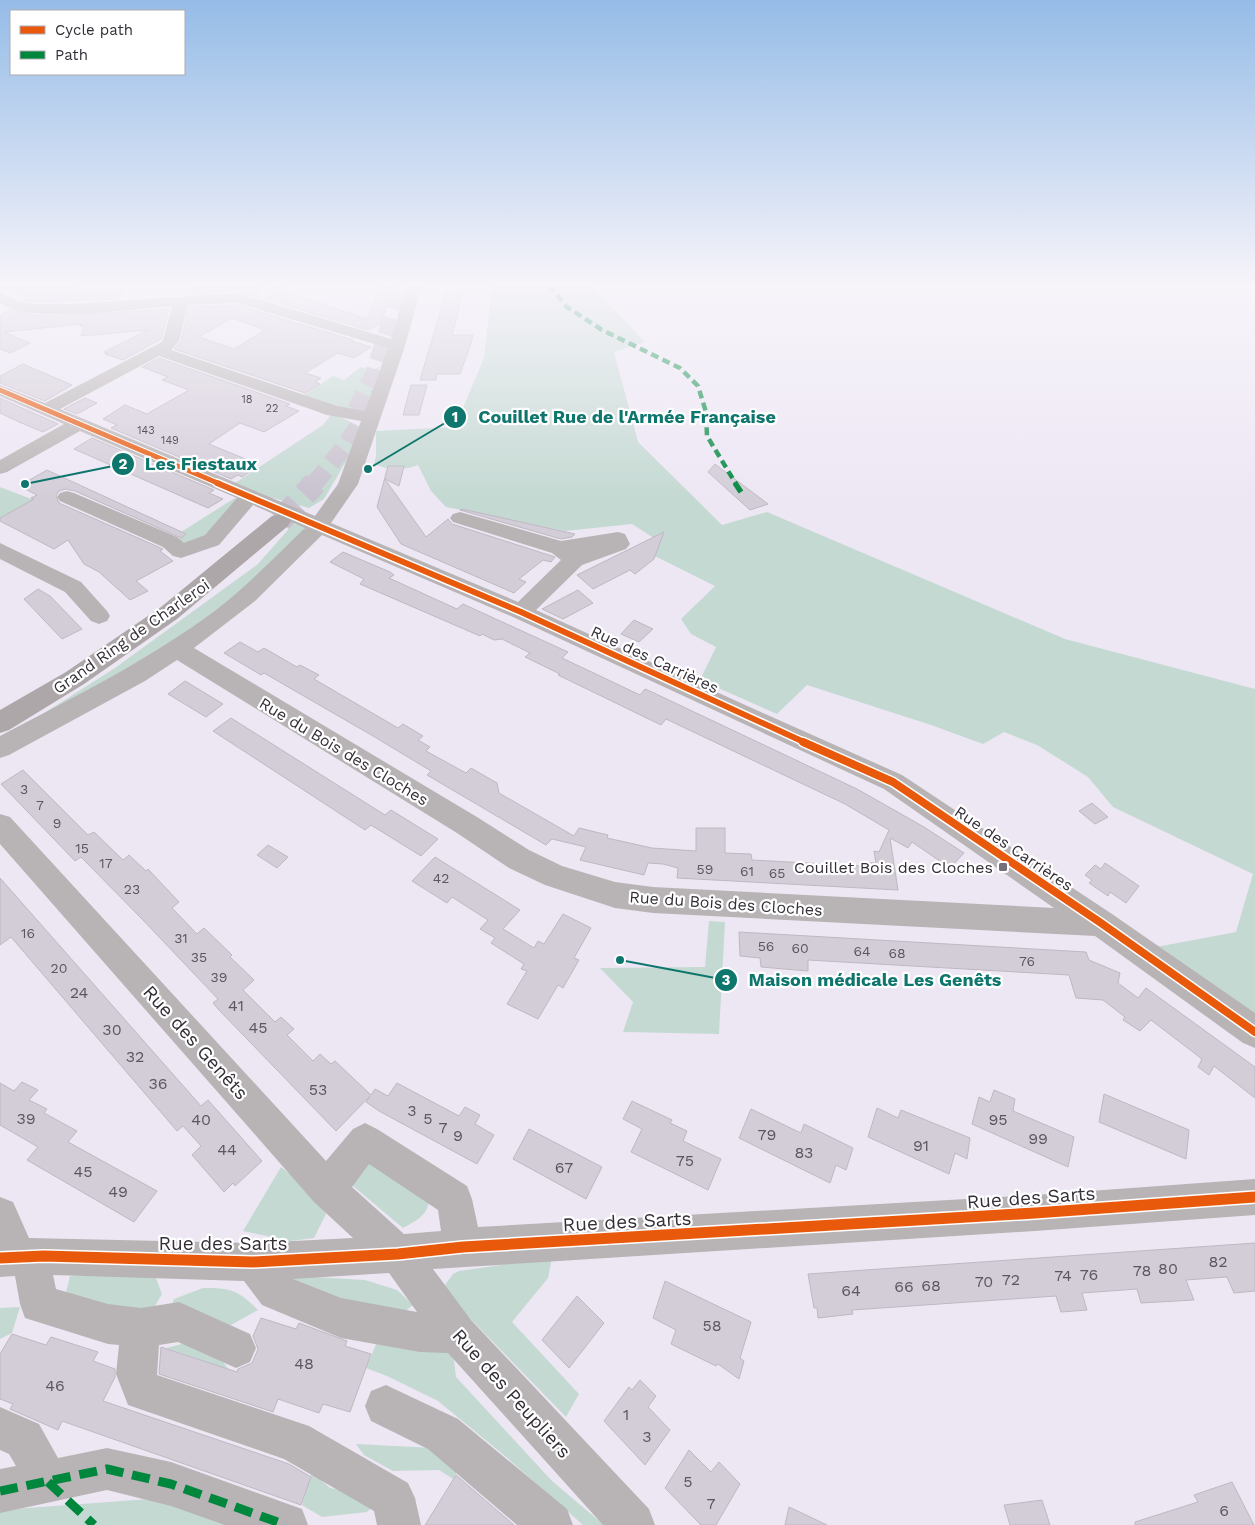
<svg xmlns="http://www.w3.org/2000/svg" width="1255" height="1525" font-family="'Work Sans',sans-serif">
<rect width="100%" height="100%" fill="#ede7f4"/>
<path fill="#c4d9d2" d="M492,285H591L645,342L614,352L638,442L722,525L767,512L1065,639L1255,689V1020L1151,948L1236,932L1253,874L1113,807L1088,777L1037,745L1004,732L983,744L931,725L807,685L777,714L700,680L716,647L691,634L681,619L715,586L655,556L660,542L632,524L565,531L446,507L431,491L418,465C402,471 390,471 374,464L376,456V431L455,427L484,358Z
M380,366L372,394L362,411L336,407L304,395L333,376L344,380L361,367L372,371Z
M332,413L365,429L324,499L309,508L266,496L235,483L323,425Z
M0,487L34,500L0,519Z
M235,498L241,502L228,517L189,548L176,541L185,534L181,532Z
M293,524L305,526L304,533L223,608L169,645L19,729L115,668L258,564Z
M709,921L725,922L719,1034L623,1032L633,1002L600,968L705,967Z
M365,1158L429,1196C430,1214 418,1220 403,1228L353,1186L357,1162Z
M281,1167L312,1192L326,1214L314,1238L290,1241L243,1231Z
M552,1258L548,1278L512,1322L579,1394L566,1417L453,1301L445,1285L453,1274L459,1271Z
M154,1273L162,1294L152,1311L64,1301L70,1276Z
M281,1275L365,1280L397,1290L413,1305L399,1316L359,1308Z
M203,1288C231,1288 238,1290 258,1310L231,1325L169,1312L174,1299Z
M20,1307L12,1333L0,1339V1308Z
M190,1342L218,1354L228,1369L166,1348Z
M377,1342L453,1353L456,1377L552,1481L604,1525H583L505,1456L438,1401L387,1376L366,1368Z
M356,1444L434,1448L459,1469L453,1479L439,1470L393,1471L364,1455Z
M312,1472L330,1488L359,1494L380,1501L367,1512L322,1517L302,1505Z
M163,1498L237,1525H0V1510Z"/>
<path fill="#d3cdd8" stroke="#beb8c2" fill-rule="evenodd" d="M1,285H77L70,292L122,288L119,299L33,302L24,300L28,297L0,287Z
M193,285H262L260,298L238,291L189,294Z
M380,285H395L381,323L368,330L265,299L278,292L284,291L367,319Z
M446,292H464L452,335H473L471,343L460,374H437L436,380H420Z
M237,305L353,340L352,341L371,347L354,358L338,353L305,373L321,378L315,382L320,384L305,393L174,349L181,341L189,307ZM232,318L265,330L234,349L199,337Z
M10,309L35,315L58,316L169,309L161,339L123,360L105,354L108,353L104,352L148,330L81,336L84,326H80L81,324L4,332L30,343L10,353L0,349V316Z
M159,358L290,404L286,406L299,411L264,432L240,423L209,444L255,463L252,465L257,467L242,477L238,475L231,479L111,428L117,425L103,419L125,405L147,414L189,390L162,380L168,377L142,367Z
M23,364L72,385L45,401L0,383V376Z
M411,385H427L419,415H403Z
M0,398L58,424L43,432L19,422L0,413Z
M85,398L97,403L77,414L64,409Z
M92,438L214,490L209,493L223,499L208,508L74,449Z
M715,464L768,504L750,510L708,472Z
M388,466H404L399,486L385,479L426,537L448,519L452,524L555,557L551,562L543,560L519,579L526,582L514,593L401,544L377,507Z
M47,470L186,534L181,538L75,491L66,489L59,491L56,496L59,503L163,549L160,551L173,561L136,581L148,591L130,600L99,572L84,564L68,540L54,549L0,521V518L34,499L31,498L37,495L19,486Z
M462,509L575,534L572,537L561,539L460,510Z
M664,532L654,559L635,574L630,570L593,589L577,575Z
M343,552L390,572L394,575L389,578L457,609L463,604L568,652L562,658L640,695L645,689L654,693L857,789L924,827L964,853L950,868L912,842L908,848L890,838L898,890L677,878L678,868L663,864L648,863L644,875L580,860L586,847L552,839L546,845L427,775L431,771L373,736L264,673L261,675L224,653L240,642L258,652L264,648L297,667L300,665L319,675L314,679L398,728L403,724L423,736L418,740L430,747L426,751L466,773L471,768L497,783L499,793L574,836L579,828L608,835L607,838L652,848L696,851V828H725V853L751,854L752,860L862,866V862L876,863L874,851L879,852L889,830L845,804L666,719L661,725L558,675L560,674L525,657L530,653L502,639L494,640L482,634L480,636L360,584L364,579L330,562Z
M38,589L50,596L82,629L62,639L24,599Z
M578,590L593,603L563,619L542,609Z
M634,620L653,629L639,642L621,634Z
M185,681L195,687L223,704L206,717L168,694Z
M231,718L385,815L391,810L438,839L421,856L371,825L365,830L213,731Z
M23,770L88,835L94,832L123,860L129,855L146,871L148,869L179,902L172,908L197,934L204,928L232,955L230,957L254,980L243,990L275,1022L281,1017L294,1029L287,1035L313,1061L320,1054L331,1064L335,1061L371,1095L375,1089L388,1096L397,1083L459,1116L465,1107L480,1115L475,1124L494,1135L477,1164L379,1111L366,1102L370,1096L336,1131L218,1009L213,1003L218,999L143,920L81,857L75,861L1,784Z
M1092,803L1108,817L1095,824L1079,811Z
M268,845L288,857L277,868L257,855Z
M435,857L520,910L503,929L534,948L538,941L544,944L563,914L591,928L574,958L579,960L563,988L558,985L538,1019L507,1004L527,971L521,969L524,964L491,943L495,938L480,929L488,920L452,897L447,903L412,881Z
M1105,863L1139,886L1126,903L1110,892L1108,896L1089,883L1092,880L1085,875L1095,865L1101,869Z
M0,878L201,1106L208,1100L262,1161L235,1186L233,1183L224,1192L192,1155L201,1146L183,1126L177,1131L11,937L0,945Z
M739,932L1086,952L1089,960L1120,973L1118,983L1138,998L1146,988L1255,1067V1098L1214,1066L1209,1075L1198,1067L1202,1059L1151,1020L1140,1031L1123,1020L1125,1017L1103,1000L1076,998L1069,975L808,960V971L761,967L760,958L740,956Z
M22,1082L38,1090L29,1100L47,1109L44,1113L77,1131L68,1142L157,1191L134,1222L27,1160L38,1147L0,1125V1083L14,1091Z
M994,1090L1015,1099L1013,1111L1074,1137L1068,1167L972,1124L979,1097L990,1102Z
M1104,1094L1189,1130L1186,1159L1099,1122Z
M632,1101L672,1120L670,1123L687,1131L683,1141L721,1159L708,1190L631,1152L642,1129L623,1119Z
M877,1108L898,1118L901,1110L970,1138L967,1159L955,1153L949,1174L868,1137Z
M751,1109L801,1133L804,1124L853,1148L846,1170L836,1165L830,1183L739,1138Z
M529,1129L602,1167L586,1199L513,1159Z
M1255,1243V1291L1234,1293L1227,1277L1186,1280L1194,1300L1141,1303L1137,1289L1082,1293L1087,1310L1061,1312L1056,1296L852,1310L853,1314L818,1318L817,1308H814L808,1274Z
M665,1281L751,1322L740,1358L744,1361L739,1379L718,1364L716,1366L671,1344L676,1330L653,1318Z
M577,1296L604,1323L569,1368L542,1340Z
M261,1318L296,1329L299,1323L347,1341L345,1346L371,1354L350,1412L323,1404L319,1413L278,1399L273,1412L159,1374L161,1347L237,1372L238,1369L252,1363L258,1349L253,1336Z
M12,1334L46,1345L51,1337L98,1352L93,1361L115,1369V1377L103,1401L289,1464L311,1477L301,1505L62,1421L58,1430L10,1409L13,1404L0,1399V1354Z
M640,1380L656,1396L648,1407L670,1430L645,1465L604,1421L629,1387L632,1390Z
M689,1450L711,1472L719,1462L740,1484L716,1525H701L665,1488Z
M456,1475L514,1525H425Z
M1232,1482L1254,1525H1135V1522L1198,1502L1194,1495Z
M1042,1500L1050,1525H1010L1004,1505Z
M789,1507L827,1525H785Z"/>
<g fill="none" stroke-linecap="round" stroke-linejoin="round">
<path stroke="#c8c2ce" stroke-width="18" stroke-dasharray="18 9" stroke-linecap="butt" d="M356,410L373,376L403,285
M314,484L346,445L379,395"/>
<path stroke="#c8c2ce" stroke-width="24" stroke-dasharray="24 12" stroke-linecap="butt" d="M280,521L315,483"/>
<path fill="#b8b4b5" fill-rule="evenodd" d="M272,285H287C284,291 280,291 274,289Z
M407,285H422L405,346L358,484L331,523L518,602L561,560L552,553L453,522L450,518L453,514L460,512L467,514L561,541L618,532L625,534L630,544L626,549L582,565L536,610L743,704L902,775L1112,914L1255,1013V1048L1243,1043L1095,936L653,913L615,908L545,885L509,868L457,833L177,660L145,681L9,755L0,758V736C74,697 149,660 216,610C248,585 276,556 305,528L253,505L219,545L181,558L173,556L163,547L60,501L57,497L60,493L67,491L74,493L177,537L184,543L205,535L237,498L80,431L7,472L0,474V460L64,424L0,396V385L45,403L160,343L163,340L172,306C131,309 33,325 0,303V291L17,301L33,304H72L238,293L391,339ZM237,303L388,348L365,411L337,406L171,350L179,341L188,305ZM159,356L327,415L361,421L338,484L315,516L60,409ZM322,535L513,617L884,789L1054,908L653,887L615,882L562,866L529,850L477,817L194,648L255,601Z
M0,543L81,582L107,611L110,616L107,621L99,624L91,621L65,592L0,559Z
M0,814L10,817L326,1161L353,1129L365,1123L377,1129L467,1186L472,1199L478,1227L1035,1195L1255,1179V1215L1035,1231L433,1269L471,1320L649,1509L655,1525H603L448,1353L420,1352L341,1338L262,1305L244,1281L53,1275L56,1289L108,1304L141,1308L179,1302L250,1334L256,1348L250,1362L236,1368L178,1342L159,1345L157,1375L309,1426L408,1483L415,1498L421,1525H377L374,1511L284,1459L128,1405L116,1374L119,1345L108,1344L25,1318L20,1304L15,1276L0,1277V1197L13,1202L29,1238L253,1243L353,1238L314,1202L0,844ZM369,1164L438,1210L441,1231L404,1234L352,1187ZM389,1273L417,1312L341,1298L293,1279Z
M386,1385L458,1419L567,1509L573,1525H517L428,1449L371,1421L365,1406L371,1391Z
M0,1407L39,1424L58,1458L107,1448L171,1462L302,1509L308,1525H225L171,1506L107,1490L0,1513V1469L16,1466L9,1454L0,1450Z"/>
<path fill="#aea7a9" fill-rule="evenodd" d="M280,514L288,516L291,521L288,526L177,619L84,684L9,730L0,733V710L66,672L161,607L272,516Z"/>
<path stroke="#00873e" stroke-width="4.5" stroke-dasharray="8 4.5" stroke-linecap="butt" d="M549,285L567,307L602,330L680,368L698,386L706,412L707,436L736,484"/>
<path stroke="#00873e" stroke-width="5.5" stroke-dasharray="11 5.5" stroke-linecap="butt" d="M735,483L741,492"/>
<path stroke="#00873e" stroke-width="9" stroke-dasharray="18 9" stroke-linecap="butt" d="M48,1482L94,1525
M0,1491L107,1469L171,1484L286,1525"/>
<g stroke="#fff" stroke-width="7">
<path id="cycleway-far3" d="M0,390L220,484"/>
</g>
<g stroke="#fff" stroke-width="9">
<path id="cycleway-far2" d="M217,483L521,612L806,743"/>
</g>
<g stroke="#fff" stroke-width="11">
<path id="cycleway-far1" d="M803,742L893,782L1101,923L1255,1032"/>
</g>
<g stroke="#fff" stroke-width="14">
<path id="cycleway" d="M0,1258L44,1256L253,1262L398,1254L463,1247L1035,1213L1255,1197"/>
</g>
<use href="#cycleway-far3" stroke="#e8590c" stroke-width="5"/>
<use href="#cycleway-far2" stroke="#e8590c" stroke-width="6"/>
<use href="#cycleway-far1" stroke="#e8590c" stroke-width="8"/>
<use href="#cycleway" stroke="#e8590c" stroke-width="11"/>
</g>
<linearGradient id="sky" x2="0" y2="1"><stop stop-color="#95bce7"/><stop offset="0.57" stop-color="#f7f4fa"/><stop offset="1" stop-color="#f7f4fa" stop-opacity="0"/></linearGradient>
<rect width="1255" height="499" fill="url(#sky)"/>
<rect fill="#746f79" stroke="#fff" stroke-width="2" x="998" y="862" width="10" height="10" rx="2.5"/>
<g text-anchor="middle" stroke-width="4.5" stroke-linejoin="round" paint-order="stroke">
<g font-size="11" fill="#5b565f">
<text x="247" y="403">18</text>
<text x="272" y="412">22</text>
<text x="146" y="434">143</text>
<text x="170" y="444">149</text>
</g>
<g font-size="14" fill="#5b565f">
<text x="24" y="794">3</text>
<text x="40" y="810">7</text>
<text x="57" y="828">9</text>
<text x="82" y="853">15</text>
<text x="106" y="868">17</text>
<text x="705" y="874">59</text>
<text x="747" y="876">61</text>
<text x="777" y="878">65</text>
<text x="441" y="883">42</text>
<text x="132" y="894">23</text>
<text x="28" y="938">16</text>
<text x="181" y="943">31</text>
<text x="766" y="951">56</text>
<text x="800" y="953">60</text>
<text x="862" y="956">64</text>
<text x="897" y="958">68</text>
<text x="199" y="962">35</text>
<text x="1027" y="966">76</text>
<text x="59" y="973">20</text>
<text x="219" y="982">39</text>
</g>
<g font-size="16" fill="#332e37" stroke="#fff">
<text transform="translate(131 636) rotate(-35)" y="6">Grand Ring de Charleroi</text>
<text transform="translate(655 659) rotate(25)" y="6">Rue des Carrières</text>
<text transform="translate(344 751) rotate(31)" y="6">Rue du Bois des Cloches</text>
<text transform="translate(1014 848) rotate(34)" y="6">Rue des Carrières</text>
<text transform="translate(726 903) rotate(4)" y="6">Rue du Bois des Cloches</text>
</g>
<g font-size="16" fill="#332e37" stroke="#fff" text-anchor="end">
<text x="993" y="873">Couillet Bois des Cloches</text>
</g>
<g font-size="16" fill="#5b565f">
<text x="79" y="998">24</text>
<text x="236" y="1011">41</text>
<text x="258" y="1033">45</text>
<text x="112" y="1035">30</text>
<text x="135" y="1062">32</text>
<text x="158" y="1089">36</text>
<text x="318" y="1095">53</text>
<text x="412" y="1116">3</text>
<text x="26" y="1124">39</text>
<text x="428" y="1124">5</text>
<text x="201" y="1125">40</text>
<text x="998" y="1125">95</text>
<text x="443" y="1133">7</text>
<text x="767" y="1140">79</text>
<text x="458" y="1141">9</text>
<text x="1038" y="1144">99</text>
<text x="921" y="1151">91</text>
<text x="227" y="1155">44</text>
<text x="804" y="1158">83</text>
<text x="685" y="1166">75</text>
<text x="564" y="1173">67</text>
<text x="83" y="1177">45</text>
<text x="118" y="1197">49</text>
<text x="1218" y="1267">82</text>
<text x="1168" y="1274">80</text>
<text x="1142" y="1276">78</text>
<text x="1089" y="1280">76</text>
<text x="1063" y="1281">74</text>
<text x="1011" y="1285">72</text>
<text x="984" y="1287">70</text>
<text x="931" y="1291">68</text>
<text x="904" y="1292">66</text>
<text x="851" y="1296">64</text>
<text x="712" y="1331">58</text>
<text x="304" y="1369">48</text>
<text x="55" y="1391">46</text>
<text x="626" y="1420">1</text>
<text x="647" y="1442">3</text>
<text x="688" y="1487">5</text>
<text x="711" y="1509">7</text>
<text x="1224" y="1516">6</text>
</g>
<g font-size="19" fill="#332e37" stroke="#fff">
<text transform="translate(196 1042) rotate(48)" y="7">Rue des Genêts</text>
<text transform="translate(1031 1197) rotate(-4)" y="7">Rue des Sarts</text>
<text transform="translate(627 1221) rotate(-3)" y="7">Rue des Sarts</text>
<text x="223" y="1250">Rue des Sarts</text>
<text transform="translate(512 1393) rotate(48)" y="7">Rue des Peupliers</text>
</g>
</g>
<path fill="none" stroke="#0f766e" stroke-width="2" d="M368 469L455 417M25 484L123 464M620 960L726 980"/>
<g fill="#0f766e" stroke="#fff" stroke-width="2">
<circle cx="368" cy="469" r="5"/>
<circle cx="25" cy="484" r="5"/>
<circle cx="620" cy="960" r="5"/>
<circle cx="455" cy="417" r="12"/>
<circle cx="123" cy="464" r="12"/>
<circle cx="726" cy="980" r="12"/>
</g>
<g font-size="15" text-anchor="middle" font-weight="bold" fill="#fff">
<text x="455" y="422">1</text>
<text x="123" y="469">2</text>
<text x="726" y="985">3</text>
</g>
<g font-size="18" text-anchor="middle" font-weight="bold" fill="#0f766e" stroke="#fff" stroke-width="4.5" stroke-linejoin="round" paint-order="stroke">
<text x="627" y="423">Couillet Rue de l'Armée Française</text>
<text x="201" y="470">Les Fiestaux</text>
<text x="875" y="986">Maison médicale Les Genêts</text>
</g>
<rect x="10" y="10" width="175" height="65" fill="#ffffff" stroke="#adabaf"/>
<rect x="20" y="26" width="25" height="8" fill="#e8590c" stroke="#adabaf"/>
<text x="55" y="35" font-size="15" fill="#332e37">Cycle path</text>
<rect x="20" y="51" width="25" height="8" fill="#00873e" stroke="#adabaf"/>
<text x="55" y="60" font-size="15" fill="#332e37">Path</text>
</svg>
